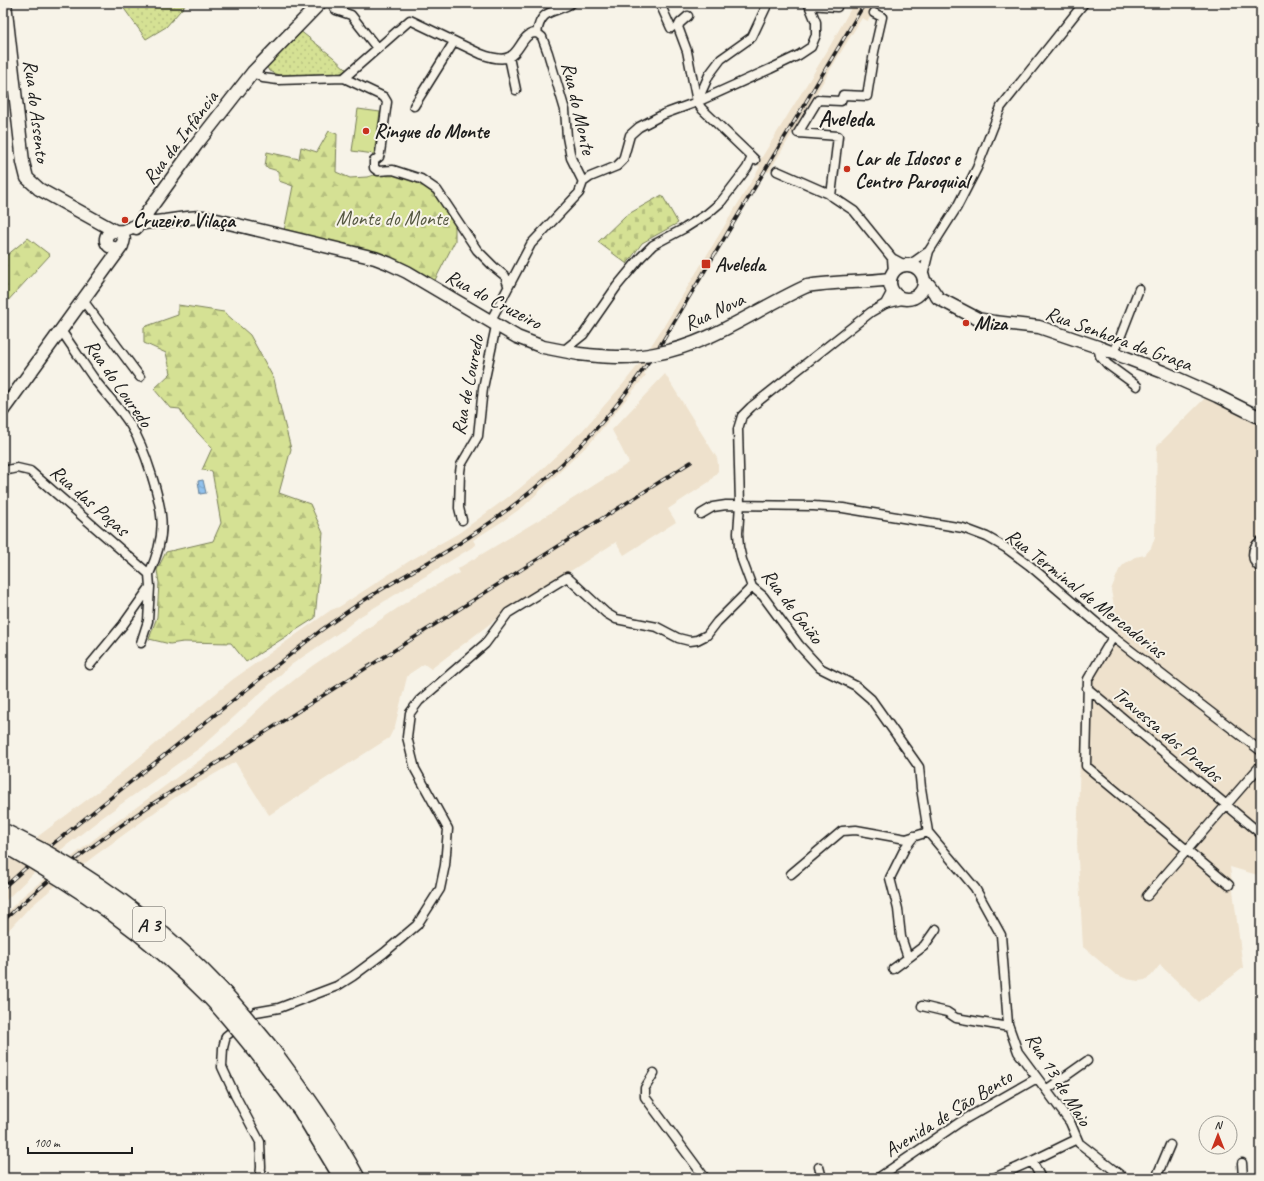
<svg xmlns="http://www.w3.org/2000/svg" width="1264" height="1181" font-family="Caveat,sans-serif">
<defs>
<pattern id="forest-firs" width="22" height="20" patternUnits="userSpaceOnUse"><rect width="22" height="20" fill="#d5e194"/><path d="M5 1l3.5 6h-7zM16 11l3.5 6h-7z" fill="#b6c07f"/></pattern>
<pattern id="cemetery-stones" width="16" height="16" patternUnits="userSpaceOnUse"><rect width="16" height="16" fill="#d5e194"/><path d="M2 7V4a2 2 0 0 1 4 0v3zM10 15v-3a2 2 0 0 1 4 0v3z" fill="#b6c07f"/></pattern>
<pattern id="park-dots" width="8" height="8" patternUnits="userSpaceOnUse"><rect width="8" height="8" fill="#d5e194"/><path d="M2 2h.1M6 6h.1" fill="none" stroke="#b6c07f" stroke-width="1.8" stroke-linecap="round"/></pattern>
<pattern id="water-ripples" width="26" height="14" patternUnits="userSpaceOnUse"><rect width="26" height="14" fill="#91c1ec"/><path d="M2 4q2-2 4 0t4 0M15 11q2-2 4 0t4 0" fill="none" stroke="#7ca5ca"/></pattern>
</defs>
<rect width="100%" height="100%" fill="#f7f3e8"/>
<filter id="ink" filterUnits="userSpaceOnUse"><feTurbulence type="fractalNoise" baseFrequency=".025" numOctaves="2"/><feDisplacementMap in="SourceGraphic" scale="8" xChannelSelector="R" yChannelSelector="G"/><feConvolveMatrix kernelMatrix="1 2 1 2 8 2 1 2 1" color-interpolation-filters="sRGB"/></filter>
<g filter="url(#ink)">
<path fill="#eee1cc" d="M854,3H878L868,21L862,18L844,47L769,172L766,171L681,314L645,368L647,369L644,374L646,375L591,442L524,506L503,521L473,540L476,545L359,617L343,630L319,646L291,665L201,747L103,817L44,863L3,903V866L33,840L104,787L232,680L331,610L339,607L411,560L459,533L519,489L539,472L583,430L623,384L639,364L667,321L760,167L757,165L826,53Z
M665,374L717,458L718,464V471L709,482L668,509L676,522L624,555L616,542L500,616L431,669L424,664L409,674L407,677L395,726L389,738L269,815L235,762L177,796L93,857L54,887L28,909L3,936V916L24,895L107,829L223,743L266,702L312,666L414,597L459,573L457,569L552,512L629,463L612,430Z
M1206,397L1261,421V876L1230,867L1243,968L1199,1002L1160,965L1151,976L1145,980L1138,981L1127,979L1115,974L1083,947L1077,843L1083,677L1117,623L1111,590L1119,570L1124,564L1135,557L1145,555L1151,548L1155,537L1157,446Z"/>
<path fill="url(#forest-firs)" stroke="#787e58" d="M329,131L337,134L336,172L350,178L367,177L384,172L406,178L431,189L455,221V241L434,282L284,231L293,186L279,181L278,171L265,167L267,152L299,159L301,147L317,152Z
M28,238L50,255L3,306V251L6,256Z
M178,305L224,312L250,335L274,379L281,410L291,449L279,493L310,504L323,533L315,618L246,662L231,643L183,642L170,644L149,639L157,617L159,583L157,570L166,552L213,541L221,523L212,471L202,470L212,448L186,420L180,409L170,408L154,389L171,373L166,353L144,343V327L178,315Z"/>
<path fill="url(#cemetery-stones)" stroke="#787e58" d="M662,195L678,223L642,243L627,264L598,242L625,216Z"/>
<path fill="url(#park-dots)" stroke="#787e58" d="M120,3H187L166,27L146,39Z
M299,30L333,57L347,70L339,74L278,75L269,71L266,65Z"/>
<path fill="#d5e194" stroke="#787e58" d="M358,109L380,112L374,154L352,151Z"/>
<path fill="url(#water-ripples)" stroke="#627f99" d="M203,480L206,493L200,494L198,481Z"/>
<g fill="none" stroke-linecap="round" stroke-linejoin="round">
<g stroke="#1c1c1c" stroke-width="11">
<path id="street" d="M333,3L334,7L336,10L351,15L377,48
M662,3L661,6L671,28
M809,5L837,7
M688,16L680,23L678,27L687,51L697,102L702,109L752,157
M537,33C541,7 555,14 572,3
M509,57L516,90
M253,72L263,78L278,80L344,78L410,20L481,54C489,57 501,61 509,57C521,52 522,32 537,33L542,37L548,53L565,110L567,137L571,158L583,182
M344,78L384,97L387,102L380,153L379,157L374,161V168L378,171L393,170L421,179L437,190L477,250L494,267L505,276L508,285
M697,102L709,75L721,59L752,37L768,3
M414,106L454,42
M777,171L827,193L854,211L892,258L905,265
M831,196L838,136L798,133L818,100L841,101L843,95L867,96L874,52L882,17L874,13
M892,258L893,272
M908,264L915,261L929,251
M923,275L929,251L957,207L977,168L1001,107L1084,3
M82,299L140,377
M906,299L885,304L871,312L751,407L742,416L738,429L740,504L738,533L739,547L742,560L752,587L763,596L799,645L820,668L856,686L871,699L919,767L921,788L928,832L975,888L1001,935L1008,1024L1018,1052L1070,1122L1079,1143L1124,1178
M885,304L892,291
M490,322L531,244L579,193L583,182L590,177L617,166L623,160L630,135L639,127L664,114L697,102L770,69L799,55L811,47L816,35V22L809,5V3
M60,329C72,346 83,363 95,380C106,395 121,409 131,426C140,440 146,457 151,473C164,514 167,535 149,574
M1098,347L1100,356L1107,364L1137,386
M563,351L583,335L617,286L641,257L653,245L685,228L707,214L721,202L747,168L752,157L755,160
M1114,353L1139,289
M3,471L17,468L30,471L149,574
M701,514L713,507L726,505L813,506L843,508L963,528L987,537L1006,548L1029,565L1113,637L1261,751
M462,520L459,508L460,472L461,465L478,436L483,388L496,326
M1261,541C1250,548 1251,561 1261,569
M1113,637L1088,679L1086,766L1229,885
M141,643L148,621L150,587
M90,665L123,625L150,587L149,574
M1087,688L1261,834
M914,836L905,848L890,878L898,909L901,937L908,958L924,946L936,929
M791,874L842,831L856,830L906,839L928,832
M1147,896L1261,765
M893,969L908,958
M922,1006L947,1012L956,1018L1009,1027
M654,1073L645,1088V1097L705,1178
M1046,1090L1087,1061
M1032,1161L1041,1178
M1242,1163L1243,1178
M819,1167L822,1178
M260,1178L261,1167L260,1142L235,1095L222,1067L223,1048L226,1036L256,1012L279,1008L337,986L353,976L384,953L417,925L440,889L445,865L448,829L415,769L407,737L410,713L419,701L485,644L508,613L567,577L606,613L616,619L657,627L678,638L690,641L697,640L707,635L717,622L752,587
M878,1178L960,1122L1037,1078
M994,1178L1032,1161L1077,1139
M1156,1178L1170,1145"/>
</g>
<g stroke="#1c1c1c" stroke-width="15">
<path id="secondary" d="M5,3L23,162L27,178L39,189L115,231
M136,228L196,145L253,72L320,3
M119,232C126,236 125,244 118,248C107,250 101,237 111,232C115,230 119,232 123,231C128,229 133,227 137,225C146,222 156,222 165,221C178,219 191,217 204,217L375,258L388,263L407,272L517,337L543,347L579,354
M890 282a17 17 0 1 1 34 0a17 17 0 1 1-34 0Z
M925,282L929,285L938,298L978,319L994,322L1039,327L1098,347L1163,372L1217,396L1261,418
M807,286C834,281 862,283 890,279
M3,410L122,246"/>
</g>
<g stroke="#1c1c1c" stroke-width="18">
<path id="highway" d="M269,1046C301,1089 332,1131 357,1178
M260,1056L301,1110L342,1178"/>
</g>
<use href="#street" stroke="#f7f3e8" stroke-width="8"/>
<use href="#secondary" stroke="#f7f3e8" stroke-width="12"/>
<use href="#highway" stroke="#f7f3e8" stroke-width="15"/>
<g stroke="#1c1c1c" stroke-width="3.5">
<path id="rail" d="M3,888L54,843L320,631C334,621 348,611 363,601C398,578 435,560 469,537C524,501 573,458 614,408C631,387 646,366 661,344L865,3
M3,921C49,878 100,839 152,804L691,462"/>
</g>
<use href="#rail" stroke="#f7f3e8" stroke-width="2" stroke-dasharray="6" stroke-linecap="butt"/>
<g stroke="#1c1c1c" stroke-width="15" stroke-linecap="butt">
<path id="secondary-bridge" d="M579,354C605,357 630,359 655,354C711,344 756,309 807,286"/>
</g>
<g stroke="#1c1c1c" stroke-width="18" stroke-linecap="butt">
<path id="highway-bridge" d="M5,832C22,841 40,849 56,859C115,893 173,939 220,989C237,1007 253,1027 269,1046
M3,844C80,887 149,934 211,998C228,1016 244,1036 260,1056"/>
</g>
<use href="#secondary-bridge" stroke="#f7f3e8" stroke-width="12"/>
<use href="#highway-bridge" stroke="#f7f3e8" stroke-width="15"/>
</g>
</g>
<g fill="#c8321e" stroke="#f7f3e8" stroke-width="1.5">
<circle cx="366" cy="131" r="4"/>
<circle cx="847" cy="169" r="4"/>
<circle cx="125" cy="220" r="4"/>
<rect x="701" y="259" width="10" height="10" rx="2"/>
<circle cx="966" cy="323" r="4"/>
</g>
<g text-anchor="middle" stroke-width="4" stroke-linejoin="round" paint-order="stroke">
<rect fill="#f7f3e8" stroke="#5e5c59" stroke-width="1" x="133" y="907" width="32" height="34" rx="3"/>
<g font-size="19" font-weight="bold" fill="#1c1c1c">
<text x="149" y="931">A 3</text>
</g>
<g font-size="20" fill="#1c1c1c" stroke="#f7f3e8">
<text transform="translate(579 108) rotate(77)" y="7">Rua do Monte</text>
<text transform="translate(37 111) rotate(83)" y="7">Rua do Assento</text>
<text transform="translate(180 137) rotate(-53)" y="7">Rua da Infância</text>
<text transform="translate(494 299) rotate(28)" y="7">Rua do Cruzeiro</text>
<text transform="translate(714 311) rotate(-25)" y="7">Rua Nova</text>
<text transform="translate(1119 338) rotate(20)" y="7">Rua Senhora da Graça</text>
<text transform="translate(119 383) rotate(55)" y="7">Rua do Louredo</text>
<text transform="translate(467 385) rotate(-79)" y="7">Rua de Louredo</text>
<text transform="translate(90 500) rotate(41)" y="7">Rua das Poças</text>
<text transform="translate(1086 593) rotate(38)" y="7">Rua Terminal de Mercadorias</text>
<text transform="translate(793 606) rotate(53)" y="7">Rua de Gaião</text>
<text transform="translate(1168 734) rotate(40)" y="7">Travessa dos Prados</text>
<text transform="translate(1059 1079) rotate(58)" y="7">Rua 13 de Maio</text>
<text transform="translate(948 1113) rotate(-32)" y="7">Avenida de São Bento</text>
</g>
<g font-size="20" font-weight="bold" fill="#1c1c1c" stroke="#f7f3e8" text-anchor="start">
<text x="374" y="138">Ringue do Monte</text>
<text x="855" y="165">Lar de Idosos e<tspan x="855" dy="23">Centro Paroquial</tspan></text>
<text x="133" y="227">Cruzeiro Vilaça</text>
<text x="715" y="271">Aveleda</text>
<text x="974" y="330">Miza</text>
</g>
<g font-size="20" fill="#545740" stroke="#f7f3e8">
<text x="392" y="225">Monte do Monte</text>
</g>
<g font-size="22" font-weight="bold" fill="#1c1c1c" stroke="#f7f3e8">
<text x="846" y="126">Aveleda</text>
</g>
</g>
<rect width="1264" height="1181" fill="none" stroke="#f7f3e8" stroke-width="16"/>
<rect x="8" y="8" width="1248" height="1165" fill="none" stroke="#1c1c1c" stroke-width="1.5" filter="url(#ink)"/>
<g transform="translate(1218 1135)"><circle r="19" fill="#f7f3e8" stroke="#9f9d96"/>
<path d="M0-3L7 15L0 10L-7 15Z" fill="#c8321e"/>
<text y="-6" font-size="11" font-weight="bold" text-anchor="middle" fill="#1c1c1c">N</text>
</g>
<path d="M28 1147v6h104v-6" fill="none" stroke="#1c1c1c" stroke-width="2"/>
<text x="34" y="1147" font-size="12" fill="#1c1c1c" stroke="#f7f3e8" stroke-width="3" paint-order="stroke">100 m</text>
</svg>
